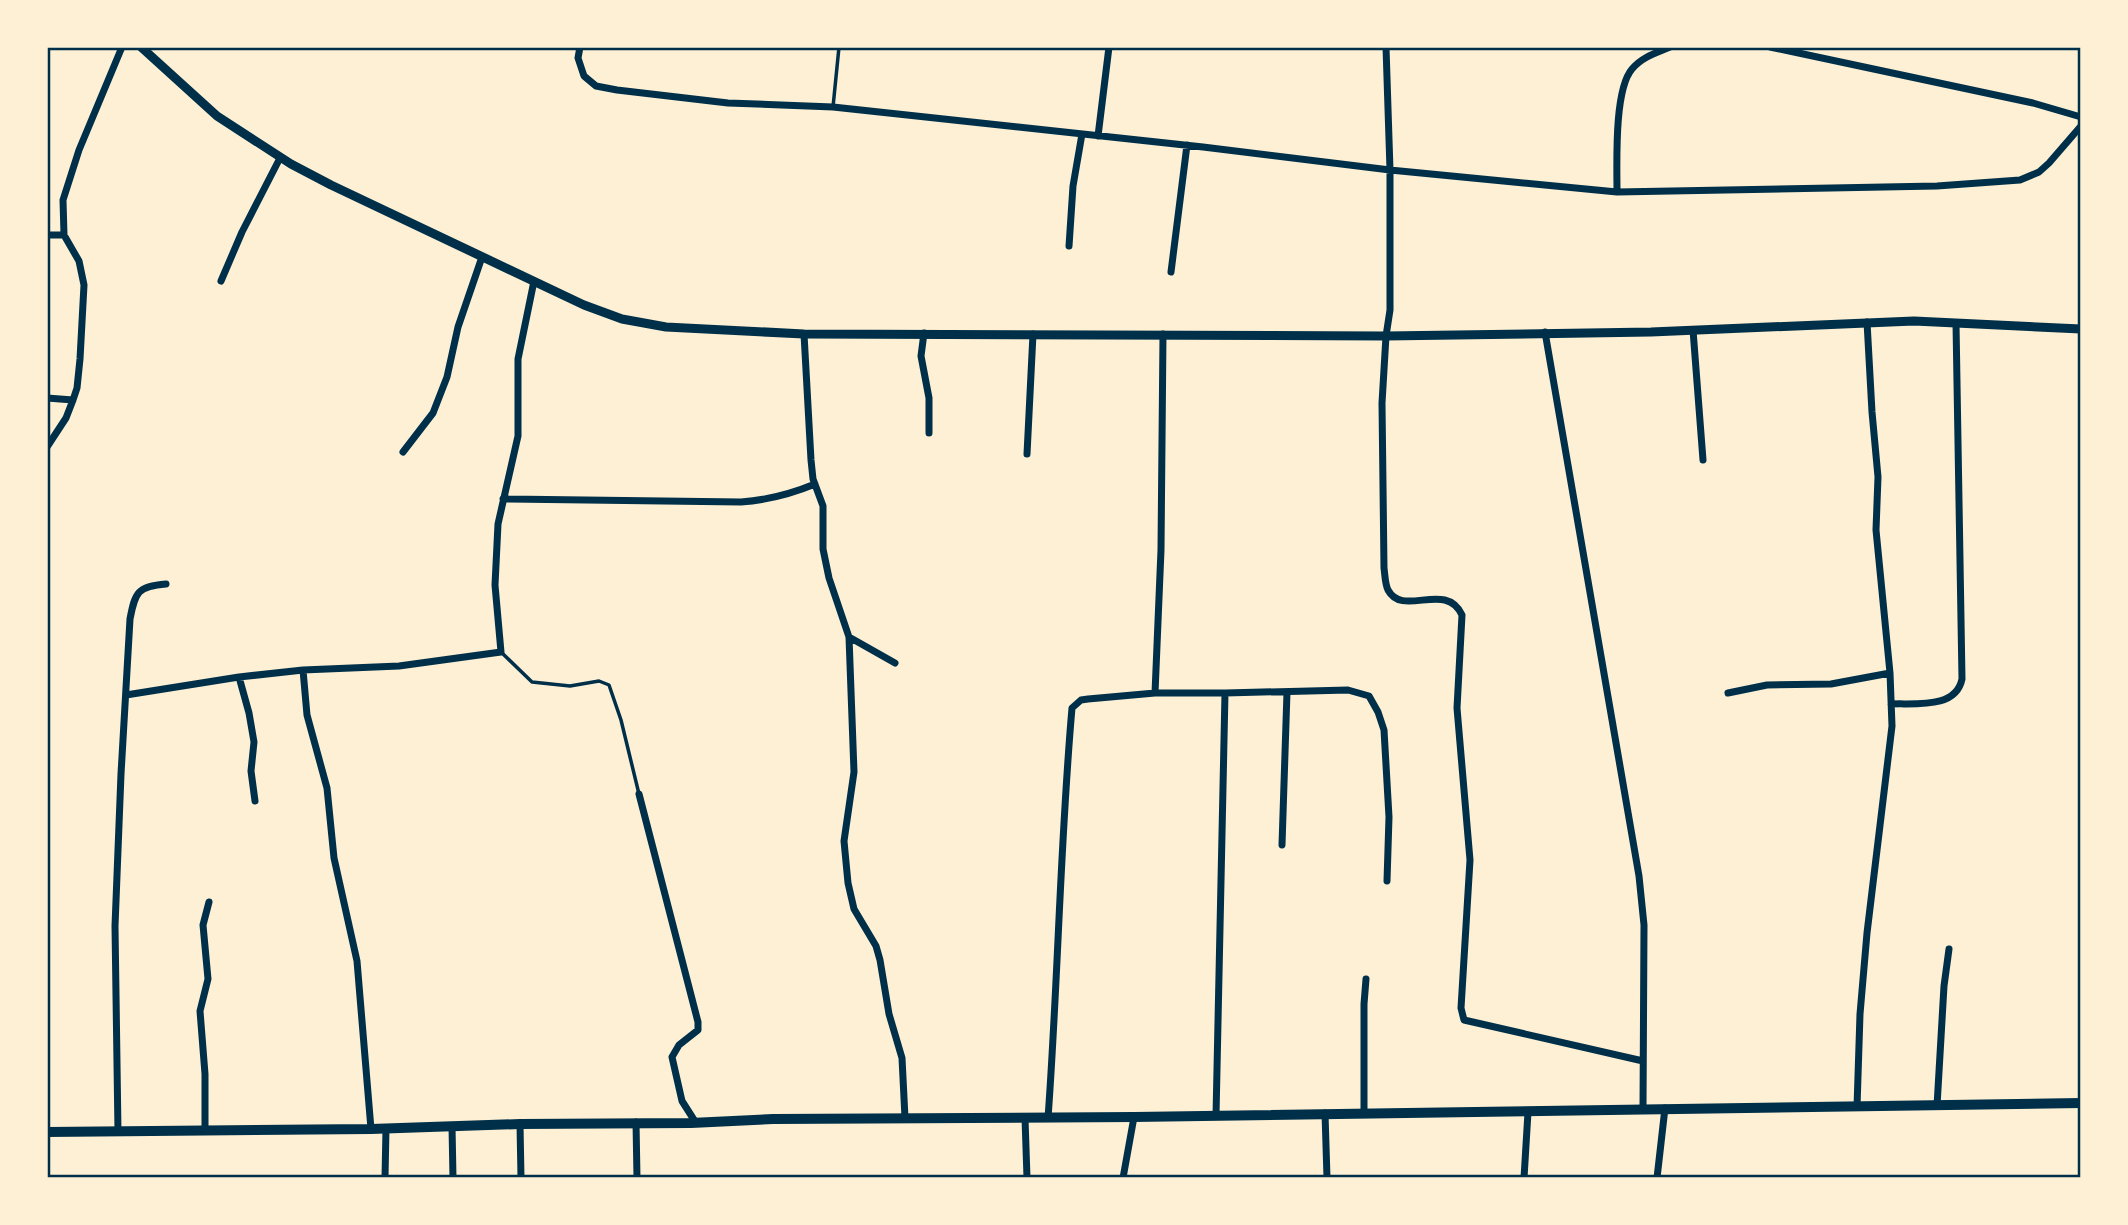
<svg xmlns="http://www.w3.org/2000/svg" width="2128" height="1225" font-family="'Noto Sans',sans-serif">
<rect width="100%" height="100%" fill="#fdf0d5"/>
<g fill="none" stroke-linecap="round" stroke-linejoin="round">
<path stroke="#003049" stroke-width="3.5" d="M833,107L839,47
M501,652L532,682L570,686L599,681L609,685L621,720L639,794"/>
<path stroke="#003049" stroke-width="7" d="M580,47L578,58L584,76L596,86L617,90L728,103L833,107L1203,147L1390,170L1617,192L1937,186L2020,180L2039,172L2049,163L2081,126
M1386,47L1390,170V310L1386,336L1382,403L1384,568C1385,575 1385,584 1388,590C1403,618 1446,580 1462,615L1457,708L1470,860L1461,1008L1464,1020L1643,1061
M1770,47L2033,103L2081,117
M1098,136L1109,47
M1617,192C1617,163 1614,90 1632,69C1642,57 1656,53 1670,47
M47,235H64
M1069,246L1073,186L1082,134
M1171,272L1187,145
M221,281L242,232L280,158
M1693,330L1703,460
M1545,332L1639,876L1644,925L1643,1108
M924,333L921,356L929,398V433
M804,334L811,460L813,479L823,506V549L829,578L849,637L895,663
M47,398L73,400
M47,447L66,418L73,400L77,388L80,359L84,285L79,261L64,235L63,200L79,150L122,47
M403,452L433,413L447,377L458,327L482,257
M1027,454L1033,334
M503,499L741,502C768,500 791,494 815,484
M849,637L854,772L844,841L848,883L854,909L876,946L880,960L889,1014L902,1058L905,1118
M303,670L307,715L327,788L334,858L357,961L371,1129
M239,677L249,713L254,742L251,771L255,801
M1155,693H1225L1216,1116
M1225,693L1348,690L1369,696L1378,712L1384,730L1389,817L1387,881
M1728,693L1767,685L1831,684L1890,673
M126,695L239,677L303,670L399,666L501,652L495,585L498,524L518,436V359L534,281
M1891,704C1916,703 1956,709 1962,679L1956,323
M639,794L698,1022V1030L679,1045L672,1057L682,1101L696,1123
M1282,845L1287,692
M1937,1106L1944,986L1949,949
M1857,1107L1860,1014L1867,933L1892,726L1890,673L1876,530L1878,477L1872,412L1867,322
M1325,1113L1327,1178
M1364,1113V1004L1366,979
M1025,1118L1027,1178
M1048,1118C1058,982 1060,844 1072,708L1081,700L1088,699L1155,693L1161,550L1163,334
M636,1122L637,1178
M520,1124L521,1178
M452,1126L453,1178
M205,1131V1074L200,1011L208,979L203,925L209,902
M118,1132L115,926L121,774L130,619C135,592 138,586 166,584
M385,1178L386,1128
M1123,1178L1134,1117
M1524,1178L1528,1112
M1657,1178L1665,1108"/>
<path stroke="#003049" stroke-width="9" d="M141,47L217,116L291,164L331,185L584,305L622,319L666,327L804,334L1386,336L1651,332L1914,321L2081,329"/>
<path stroke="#003049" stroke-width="10" d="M47,1132L371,1129L520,1124L691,1123L773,1119L1134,1117L2081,1103"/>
</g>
<rect width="2128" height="1225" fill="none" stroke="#fdf0d5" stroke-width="98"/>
<rect x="49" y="49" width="2030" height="1127" fill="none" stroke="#003049" stroke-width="2.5"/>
</svg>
